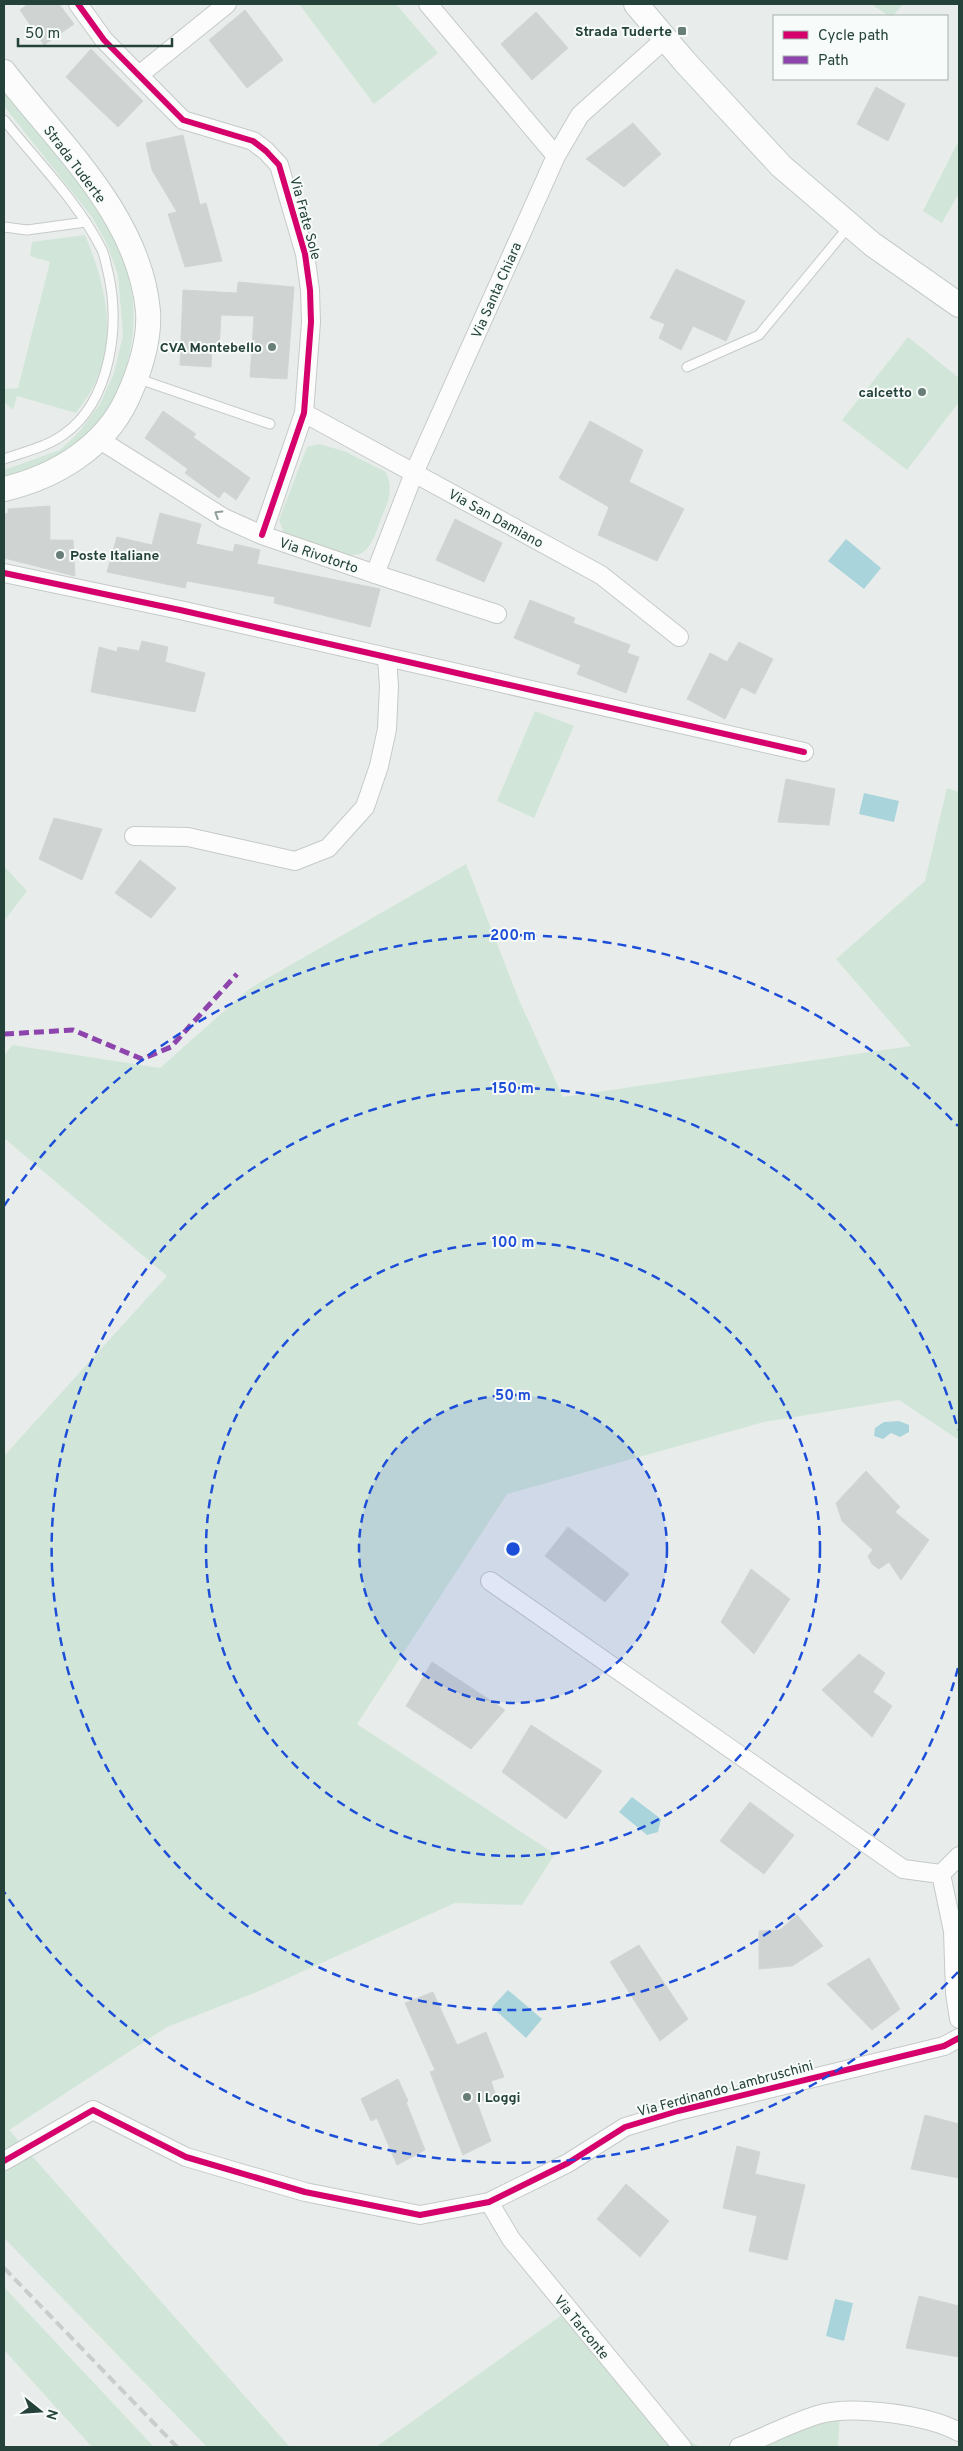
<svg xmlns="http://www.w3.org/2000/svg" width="963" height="2451" font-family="Overpass,sans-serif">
<rect width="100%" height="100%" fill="#e8edeb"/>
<path fill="#d1e6d8" d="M299,4H396L438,53L374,104Z
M871,4H903L893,16H889Z
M4,89C26,118 49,146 72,175C82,187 95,200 102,214C115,239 128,266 132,295C140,345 117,422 74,451C54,465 27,473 4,479V470L60,450L79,432L100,404L114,373L123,335L118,275L107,244L92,217L4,106Z
M959,140V193L942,223L923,211Z
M85,235C105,283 119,338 93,387C89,396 82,404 76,413L17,396L13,410L4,402V389L18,388L50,262L30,256L32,242Z
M908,337L959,378V402L907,470L842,420Z
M319,444L344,451L386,472C394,491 388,501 381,519C376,531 373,546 362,553C347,562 301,539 284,533L279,520L307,447Z
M535,711L574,726L534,818L497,801Z
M947,788L959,792V1440L899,1400L764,1422L507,1494L357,1724L555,1854L522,1905L455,1903L259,1991L167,2027L9,2130L290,2447H207L4,2238V1456L167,1276L4,1138V1056L12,1045L160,1068L249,989L466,864L519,1000L563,1097L911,1046L836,959L925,881Z
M4,866L27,891L4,921Z
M4,2287L154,2447H92L4,2350Z
M569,2310L610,2360L691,2442L700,2447H376Z
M840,2413L838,2447H739Z"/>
<path fill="#a9d4db" d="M846,539L881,568L864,589L828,561Z
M864,793L899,801L894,822L859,814Z
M899,1421L909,1425V1432L900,1437L891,1433L883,1439L874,1436L875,1428L884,1422Z
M632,1797L661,1819L658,1832L647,1835L619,1812Z
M508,1990L542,2019L526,2038L492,2007Z
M835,2299L853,2303L844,2341L826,2336Z"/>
<path fill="#cfd4d2" stroke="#d1d6d4" d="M28,4H59L74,24L44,45L20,10Z
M245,10L283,60L247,88L209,40Z
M536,12L568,48L532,80L501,44Z
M91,49L143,101L118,127L66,77Z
M876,87L905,104L888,141L857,124Z
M633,123L661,154L624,187L586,159Z
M183,135L200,205L206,203L222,261L185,267L168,214L177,212L152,170L146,143Z
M676,269L745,301L726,341L693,326L681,350L659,338L665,324L650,318Z
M238,282L294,287L287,379L250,377L254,316L221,315L219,350L212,349L211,367L180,365L183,290L237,293Z
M163,411L196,434L193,437L250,478L236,500L224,491L219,498L185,473L188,469L145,438Z
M590,421L643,450L629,482L684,509L657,561L598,535L609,507L559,478Z
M50,506V540H73L75,576L4,558V514L8,513V509Z
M160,513L201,524L196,544L233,552L235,544L260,550L257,564L380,589L370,627L274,603L275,597L187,581L185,588L107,572L117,537L152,545Z
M455,519L502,543L484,582L436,560Z
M530,600L575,618L573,623L630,645L627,653L639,657L626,693L577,674L581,665L514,638Z
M142,641L168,647L165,662L205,673L195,712L91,692L99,647L117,652L118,647L139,651Z
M739,642L773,659L755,694L741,687L725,719L687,699L710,653L727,662Z
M786,779L835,789L829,825L778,822Z
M54,818L102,829L82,880L39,859Z
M140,860L176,888L151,918L115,893Z
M866,1471L900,1507L895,1512L929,1540L901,1580L889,1562L879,1569L872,1564L868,1556L873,1550L842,1521L836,1503Z
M568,1527L629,1574L605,1602L545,1556Z
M751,1569L790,1599L754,1654L721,1622Z
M859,1654L885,1673L873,1692L892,1706L872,1737L822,1690Z
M432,1662L505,1710L471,1749L406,1706Z
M531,1725L602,1771L566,1819L502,1772Z
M750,1802L794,1835L764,1874L720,1841Z
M797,1915L823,1946L792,1966L759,1969V1931L780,1930Z
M639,1945L688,2019L660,2041L610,1962Z
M869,1958L900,2009L872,2030L827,1984Z
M433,1992L457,2045L486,2032L504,2077L491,2081L496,2096L477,2103L491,2141L463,2155L430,2072L435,2070L405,2003Z
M398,2079L408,2101L406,2102L425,2150L397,2165L377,2118L371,2121L361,2099Z
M925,2115L959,2124V2178L911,2169Z
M737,2146L760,2152L755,2174L805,2185L787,2260L749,2251L757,2216L723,2208Z
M626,2184L669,2221L640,2257L597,2219Z
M919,2296L959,2306V2357L906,2348Z"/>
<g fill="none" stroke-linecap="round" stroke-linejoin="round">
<g stroke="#c5cac8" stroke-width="11">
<path id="service" d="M4,120C36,160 79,203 102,250C105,256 106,265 108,272C120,324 112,401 63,435C46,447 24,452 4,459
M4,227L27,230L86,222
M687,367L759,335L850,225
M136,378L270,424"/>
</g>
<g stroke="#c5cac8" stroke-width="20">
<path id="minor" d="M78,4L104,40L183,120L253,141L266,151L279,165L305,254L310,290L311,322L304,413L262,535
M428,4L556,156
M139,75L227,4
M304,413L601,575L679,637
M100,440L224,518L262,535L375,574L497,614
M4,573L180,610L804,752
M375,574L414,473L556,156L580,115L665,39
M134,836L188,837L295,861L328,848L365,807L379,766L387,729L389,686L387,659
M490,1581L903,1869L941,1874
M941,1874L953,1931L955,1993L959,2019
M941,1874L959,1856
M4,2161L93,2110L186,2157L305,2192L420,2215L489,2202L568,2163L625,2127L678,2111L944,2046L959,2038
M489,2202L511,2239L682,2447
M739,2447C765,2437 791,2423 817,2415C852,2404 928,2415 959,2432"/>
</g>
<g stroke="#c3cbc8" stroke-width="26">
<path id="secondary" d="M636,4L685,62L781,166L872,244L959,305
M4,72C59,144 139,215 148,311C150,340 139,373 127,399C104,448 55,477 4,489"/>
</g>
<use href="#service" stroke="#fcfcfc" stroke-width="9"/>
<use href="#minor" stroke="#fcfcfc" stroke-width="18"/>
<use href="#secondary" stroke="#fcfcfc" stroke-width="24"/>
<path stroke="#c9cdcc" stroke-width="4" stroke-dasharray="10 5" stroke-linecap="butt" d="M4,2268L177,2447"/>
<path stroke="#8e44ad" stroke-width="5" stroke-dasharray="10 5" stroke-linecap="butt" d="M4,1034L73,1030L142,1059L171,1047L237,974"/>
<g stroke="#f7fbf9" stroke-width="9">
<path id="cycleway" d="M78,4L104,40L183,120L253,141L266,151L279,165L305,254L310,290L311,322L304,413L262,535
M4,573L180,610L804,752
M4,2161L93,2110L186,2157L305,2192L420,2215L489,2202L568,2163L625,2127L678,2111L944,2046L959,2038"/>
</g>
<use href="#cycleway" stroke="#d6006c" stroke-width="6"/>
</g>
<defs><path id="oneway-chevron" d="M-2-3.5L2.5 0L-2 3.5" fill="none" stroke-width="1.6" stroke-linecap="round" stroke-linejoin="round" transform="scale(1.25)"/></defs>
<use stroke="#909f9b" href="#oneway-chevron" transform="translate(218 514) rotate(-148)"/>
<circle cx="513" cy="1549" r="154" fill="#1d4ed8" fill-opacity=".12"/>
<g fill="none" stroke="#1d4ed8" stroke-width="2.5" stroke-dasharray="9 6">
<circle cx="513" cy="1549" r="154"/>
<circle cx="513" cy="1549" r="307"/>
<path d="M958 1668A461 461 0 1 1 958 1430"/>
<path d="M958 1972A614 614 0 0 1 4 1892M4 1206A614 614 0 0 1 958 1126"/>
</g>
<g fill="#697e78" stroke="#f7fbf9" stroke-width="2">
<rect x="677" y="26" width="10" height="10" rx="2.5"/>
<circle cx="272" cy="347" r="5"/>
<circle cx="922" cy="392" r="5"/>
<circle cx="60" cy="555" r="5"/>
<circle cx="467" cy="2097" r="5"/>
</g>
<g text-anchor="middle" stroke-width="4" stroke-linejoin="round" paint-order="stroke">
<g font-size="14" font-weight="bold" fill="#24423a" stroke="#f7fbf9" text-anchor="end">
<text x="672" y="36">Strada Tuderte</text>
<text x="262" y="352">CVA Montebello</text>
<text x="912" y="397">calcetto</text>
<text x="70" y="560" text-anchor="start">Poste Italiane</text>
<text x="477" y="2102" text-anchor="start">I Loggi</text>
</g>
<g font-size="14" fill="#24423a" stroke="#f7fbf9">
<text transform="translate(75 164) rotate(53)" y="5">Strada Tuderte</text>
<text transform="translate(306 218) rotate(75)" y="5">Via Frate Sole</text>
<text transform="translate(496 290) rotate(-66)" y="5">Via Santa Chiara</text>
<text transform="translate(496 518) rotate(29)" y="5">Via San Damiano</text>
<text transform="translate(319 555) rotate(19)" y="5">Via Rivotorto</text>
<text transform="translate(725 2088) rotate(-15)" y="5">Via Ferdinando Lambruschini</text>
<text transform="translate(582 2327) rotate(51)" y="5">Via Tarconte</text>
</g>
</g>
<circle cx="513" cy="1549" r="8" fill="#1d4ed8" stroke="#f7fbf9" stroke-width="2.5"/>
<g font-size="15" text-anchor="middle" font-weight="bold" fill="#1d4ed8" stroke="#f7fbf9" stroke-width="4" stroke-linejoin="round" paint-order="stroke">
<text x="513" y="940">200 m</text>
<text x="513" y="1093">150 m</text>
<text x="513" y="1247">100 m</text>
<text x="513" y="1400">50 m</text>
</g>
<rect width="963" height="2451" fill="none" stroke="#24423a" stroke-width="10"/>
<rect x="773" y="15" width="175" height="65" fill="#f7fbf9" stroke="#a3b1ad"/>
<rect x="783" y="31" width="25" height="8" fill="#d6006c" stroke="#a3b1ad"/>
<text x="818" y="40" font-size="15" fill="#24423a">Cycle path</text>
<rect x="783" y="56" width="25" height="8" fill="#8e44ad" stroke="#a3b1ad"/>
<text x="818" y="65" font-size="15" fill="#24423a">Path</text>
<g transform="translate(40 2411) rotate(107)" stroke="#f7fbf9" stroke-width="4" paint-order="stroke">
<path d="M0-4L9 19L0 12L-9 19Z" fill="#24423a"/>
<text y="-8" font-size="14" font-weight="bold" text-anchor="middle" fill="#24423a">N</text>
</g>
<path d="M18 38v8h154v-8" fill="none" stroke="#24423a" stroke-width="2.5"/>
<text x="25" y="38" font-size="15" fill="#24423a" stroke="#f7fbf9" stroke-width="4" paint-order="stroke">50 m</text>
</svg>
